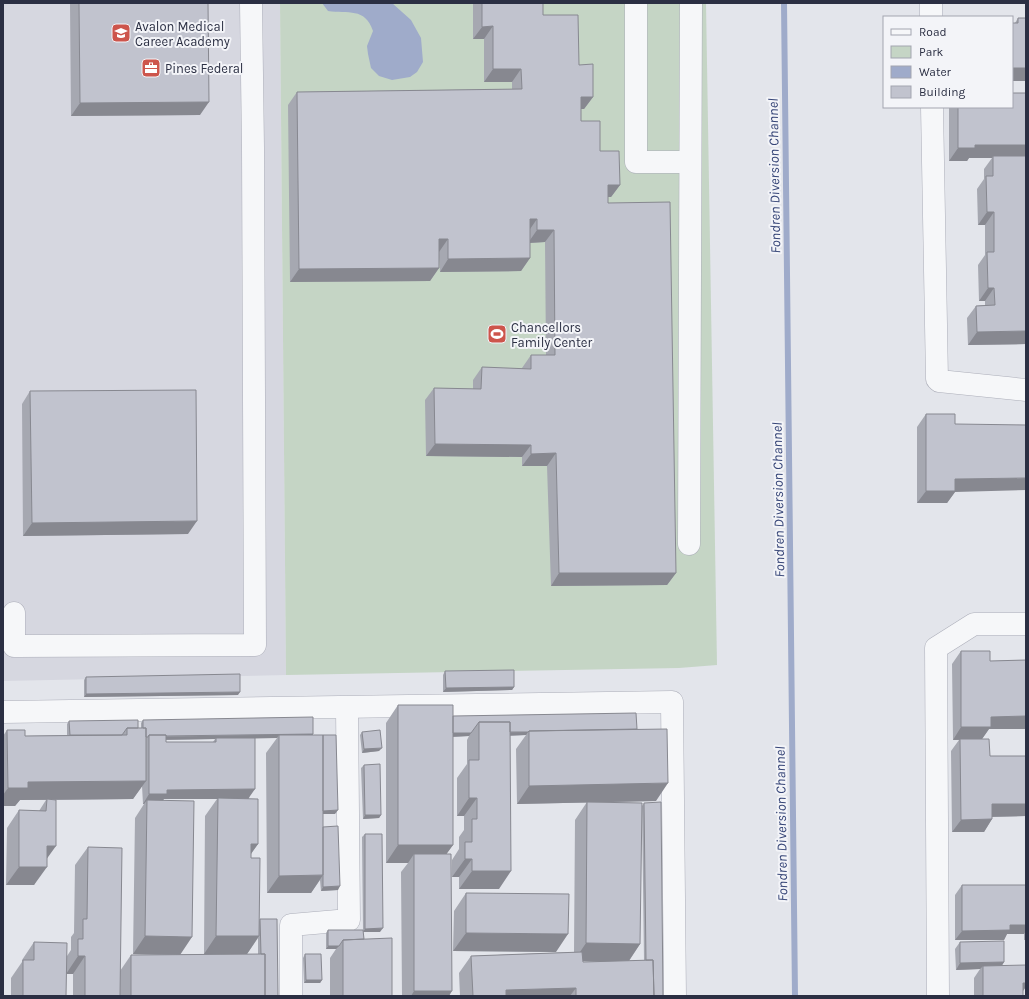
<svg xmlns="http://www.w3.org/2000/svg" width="1029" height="999" font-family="Karla,sans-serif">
<rect width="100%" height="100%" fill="#e3e5eb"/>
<path fill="#d6d7e0" d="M3,3H280L286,675L3,681Z"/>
<path fill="#c5d5c5" d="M280,3H706L717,665L679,668L286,675Z"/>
<path fill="#9fabca" d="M322,3H392L411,20L421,38L423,62L417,72L410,77L392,80L379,76L371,68L368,54L367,46L373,31C365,7 348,14 328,11Z"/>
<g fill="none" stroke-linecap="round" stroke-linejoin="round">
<path stroke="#9fabca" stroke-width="6" d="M784,3L795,996"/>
<g stroke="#acaeb9" stroke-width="23">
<path id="minor" d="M636,3V162H690
M931,3V17
M932,107L937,379L939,381L1026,390
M689,544L691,3
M14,613V646L255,645L253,148L251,3
M3,712L672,702L675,996
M291,996V925L349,920L347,708
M938,996L936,648L974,624H1026"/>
</g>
<use href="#minor" stroke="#f6f7f9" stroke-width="22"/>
</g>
<path fill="#a6a8b1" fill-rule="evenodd" d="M70,3H208L200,115L71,116Z
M473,3H543V15L579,65L593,97L584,109H581V121L600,151L620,185L611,197H608V203L676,573L667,585L551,586L547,466H522V457L426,456L425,400L434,388L473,389V380L482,367L522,369V368L531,355H546L545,242L530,243V258L521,271L440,272L439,257V268L430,281L290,282L288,105L297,92L512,89V82H484V39H473Z
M1018,18L1026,81L1015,23Z
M949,107H1012L1026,344L968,345L967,318L976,306L985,305V301H979L978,265L985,255V225H978L977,189L984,179V169L992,158H969L967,161H949Z
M30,391L188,534L23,536L22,404Z
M926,414L955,492L947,503H917V427Z
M961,651L990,661L1026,660V729H989L982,739L990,756L1026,816L992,817V819L984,832H952L951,751L959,740H953L952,664Z
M445,671L514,687L512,690L443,692V675Z
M86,677L238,695L84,697V680Z
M398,705L453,716L637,729L656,801L517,804L516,749L526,735L510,736L499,889H459V877H452V860L459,849V837L464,830V816H457V778L467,764V740L469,736L453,737V845L446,854L449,996H402L401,872L408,863H386V723Z
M143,720L313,734V735L335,814H323V827L338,890L321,891L320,880L311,893H267L266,753L277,738H255L249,799L258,844L251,854V858L259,921L260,919L278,996H73V974H66V996H11V978L22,962V960L34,942L67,956L71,950V937L74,933L75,865L88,847L120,971L131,955H170L133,954L135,818L144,804H143L142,786L133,799L56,800L47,859L34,885H6L7,828L19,810L39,811L46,800H20L15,806H3V736L7,730L25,736L67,735V724L69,721L141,728V723ZM215,739L213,742H166V740ZM164,799H217L205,816L204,954H229L180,955L163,800ZM258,938V954H247Z
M362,732L379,751L362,753L360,735Z
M364,765L381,815L379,818L363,819L361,768Z
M587,802L640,944L629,961L644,960L642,806L644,803L663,996H460L459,973L471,956L574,952L575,820ZM583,961H603L583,962Z
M365,834L380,932H363L364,939L392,996H330V958L336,949H326V933L328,930H363L362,837Z
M962,885H1026V940H1024V934H1007L1004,940H955V895Z
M466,893L556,952L453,951L454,911Z
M960,942L1004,962L1002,965L1023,991V996H974V978L980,969L956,970L955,949Z
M305,954L322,980L320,983H304L303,958Z"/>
<path fill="#878890" d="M493,26L484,39H473L482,27Z
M1012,68H1026V81H1012Z
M493,69H521L512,82H484Z
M581,97H593L584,109H572Z
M209,102L200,115L71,116L80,103Z
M975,145H1026V158L993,156L992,158H969L967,161H949L958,148Z
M608,185H620L611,197H599Z
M987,212H994L985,225H978Z
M530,219H537L528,232Z
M537,230H554L545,242L528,243Z
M439,239H448L439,252Z
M530,258L521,271L440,272L448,259Z
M439,268L430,281L290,282L299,269Z
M988,288H994L985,301H979Z
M1026,331V344L968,345L977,332Z
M435,444L531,445L522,457L426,456Z
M556,453L547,466H522L531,454Z
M1026,478V490L955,492L947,503H917L926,491L955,479Z
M197,521L188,534L23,536L32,523Z
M559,573H676L667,585L551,586Z
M514,687L512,690L443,692L446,688Z
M240,692L238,695L84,697L86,694Z
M1026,716V729H989L982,739L953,740L961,727L991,717Z
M528,732L526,735L479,736V733Z
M449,733H471L469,736L447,737Z
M313,734L311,738L279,735L277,738L216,739V738L215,739L149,740V737Z
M382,748L379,751L362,753L364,749Z
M146,781L133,799L20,800L15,806H3V795L8,788L28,782Z
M668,783L656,801L517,804L529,786Z
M255,789L248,799H164L160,804L147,800L144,804H143L149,794L167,790Z
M469,798H477L464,816H457Z
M992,804H1026V816L983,817Z
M338,810L335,814H318L321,811Z
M365,815H381L379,818L363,819Z
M992,819L984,832H952L961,820Z
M251,844H258L245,862Z
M398,845H453L440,863L414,854L408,863H386Z
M47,846H56L43,864Z
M465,859H472L459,877H452Z
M19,867H47L34,885H6Z
M472,871H511L499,889H459Z
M323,875L311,893H267L279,876Z
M340,886L338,890L321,891L323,887Z
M1010,925H1026V931L1024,934H1007L1004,940H955L962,931Z
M383,928L380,932H363L365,929Z
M466,933L568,934L556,952L453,951Z
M145,936L192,937L180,955L133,954Z
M216,936H259L247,954H204Z
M586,943L640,944L628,962L574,961Z
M328,946H339L336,949H326Z
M78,956H85L73,974H66Z
M1004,962L1000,969L983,966L980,969L956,970L960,963Z
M306,980H322L320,983H304Z
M1023,983H1026V987L1020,995Z
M576,988L570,996H502L506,990Z
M414,991H452L449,996H411Z"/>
<path fill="#c1c3ce" stroke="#878890" d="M79,3H208L209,102L80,103Z
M482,3H543V15H578L579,65L593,64V97H581V121H600V151H619L620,185H608V203L670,202L676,573H559L556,453L531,454V445L435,444L434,388L481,389L482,367L531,369V355H555L554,230H537V219H530V258L448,259V239H439V268L299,269L297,92L522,89L521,69H493V26L482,27Z
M1018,18H1026V68H1012V23H1018Z
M1012,93H1026V145H975V148H958V107H1012Z
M993,156H1026V331L977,332L976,306L995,305L994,288H988L987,252H994V212H987L986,176H993Z
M196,390L197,521L32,523L30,391Z
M926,414H955V424L1026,425V478L955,479V491H926Z
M961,651H990V661L1026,660V716L991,717V727H961Z
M514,670V687L446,688L445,671Z
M240,674V692L86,694V677Z
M398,705H453V845H398Z
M636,713L637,729L529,731L528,732H510V722H479L471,733H453V716Z
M313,717V734L166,736V735H149L148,737H146V728H143V720Z
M138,720V728H127L122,735H70L69,721Z
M479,722H510L511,871H472V859H465V842H472V819H477V798H469V760H479Z
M127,728H146V781L28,782V788H8L7,730H25V736L127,735Z
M667,729L668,783L529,786V731Z
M380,730L382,748L364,749L362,732Z
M149,735H166V742H216V738H255V789L167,790V794H149Z
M279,735H323V875L279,876Z
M323,735H336L338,810L323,811Z
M960,739H989L990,756H1026V804H992V819L961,820Z
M380,764L381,815H365L364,765Z
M218,798L258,799V844H251V858H260L259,936H216Z
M47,799L56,800V846H47V867H19V810L46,811Z
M147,800L194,801L192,937L145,936Z
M587,802L642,803L640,944L586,943Z
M661,802L663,996H654L653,960H646L644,803Z
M338,826L340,886L323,887V827Z
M365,834H382L383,928L365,929Z
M88,847L122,848L120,996H85V956H78V939H83V919H87Z
M414,854H451L452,991H414Z
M962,885H1026V925H1010V930L962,931Z
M466,893L569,894L568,934L466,933Z
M260,919H277L278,996H265V954H261Z
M328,930H363L364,939L343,940L339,946H328Z
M392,938V996H343V940Z
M1004,941V962L960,963V942Z
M34,942L67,943L66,996H23V960H34Z
M582,952L583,962L653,960L654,996H576V988L506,990V996H473L471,956Z
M265,954V996H131V955Z
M305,954H321L322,980H306Z
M1026,965V983H1023V996H983V966Z"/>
<defs>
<g id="university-square" transform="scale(1)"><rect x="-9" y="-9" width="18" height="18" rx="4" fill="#cd554c" stroke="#f3f4f8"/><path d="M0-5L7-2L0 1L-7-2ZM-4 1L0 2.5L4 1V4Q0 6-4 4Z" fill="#fff"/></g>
<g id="office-square" transform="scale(1)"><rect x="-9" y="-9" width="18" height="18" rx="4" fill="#cd554c" stroke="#f3f4f8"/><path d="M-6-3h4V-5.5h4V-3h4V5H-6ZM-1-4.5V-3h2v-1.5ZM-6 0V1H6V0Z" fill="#fff"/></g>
<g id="stadium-square" transform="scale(1)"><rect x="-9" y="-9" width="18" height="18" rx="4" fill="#cd554c" stroke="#f3f4f8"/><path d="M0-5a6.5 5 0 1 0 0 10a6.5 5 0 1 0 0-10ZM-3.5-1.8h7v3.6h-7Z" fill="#fff"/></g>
</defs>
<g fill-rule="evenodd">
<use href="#university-square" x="121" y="33"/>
<use href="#office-square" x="151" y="68"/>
<use href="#stadium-square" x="497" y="334"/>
</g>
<g text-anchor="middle" stroke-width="4" stroke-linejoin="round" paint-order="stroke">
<g font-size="13" fill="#2b2f43" stroke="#f3f4f8" text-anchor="start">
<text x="135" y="31">Avalon Medical<tspan x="135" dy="15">Career Academy</tspan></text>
<text x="165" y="73">Pines Federal</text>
<text x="511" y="332">Chancellors<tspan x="511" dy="15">Family Center</tspan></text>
</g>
<g font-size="14" font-style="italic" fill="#364577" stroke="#f3f4f8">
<text transform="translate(774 176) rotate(-91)" y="5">Fondren Diversion Channel</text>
<text transform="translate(778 500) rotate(-91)" y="5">Fondren Diversion Channel</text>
<text transform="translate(781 824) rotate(-91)" y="5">Fondren Diversion Channel</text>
</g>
</g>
<rect width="1029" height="999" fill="none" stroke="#2b2f43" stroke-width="8"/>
<rect x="883" y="16" width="130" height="92" fill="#f3f4f8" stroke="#a3a5b0"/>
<rect x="891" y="29" width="20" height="6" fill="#f6f7f9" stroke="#a3a5b0"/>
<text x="919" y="36" font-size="12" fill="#2b2f43">Road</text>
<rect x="891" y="46" width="20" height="12" fill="#c5d5c5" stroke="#a3a5b0"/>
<text x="919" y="56" font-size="12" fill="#2b2f43">Park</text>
<rect x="891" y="66" width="20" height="12" fill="#9fabca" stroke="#a3a5b0"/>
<text x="919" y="76" font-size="12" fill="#2b2f43">Water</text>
<rect x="891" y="86" width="20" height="12" fill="#c1c3ce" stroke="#a3a5b0"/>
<text x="919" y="96" font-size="12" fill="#2b2f43">Building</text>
</svg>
